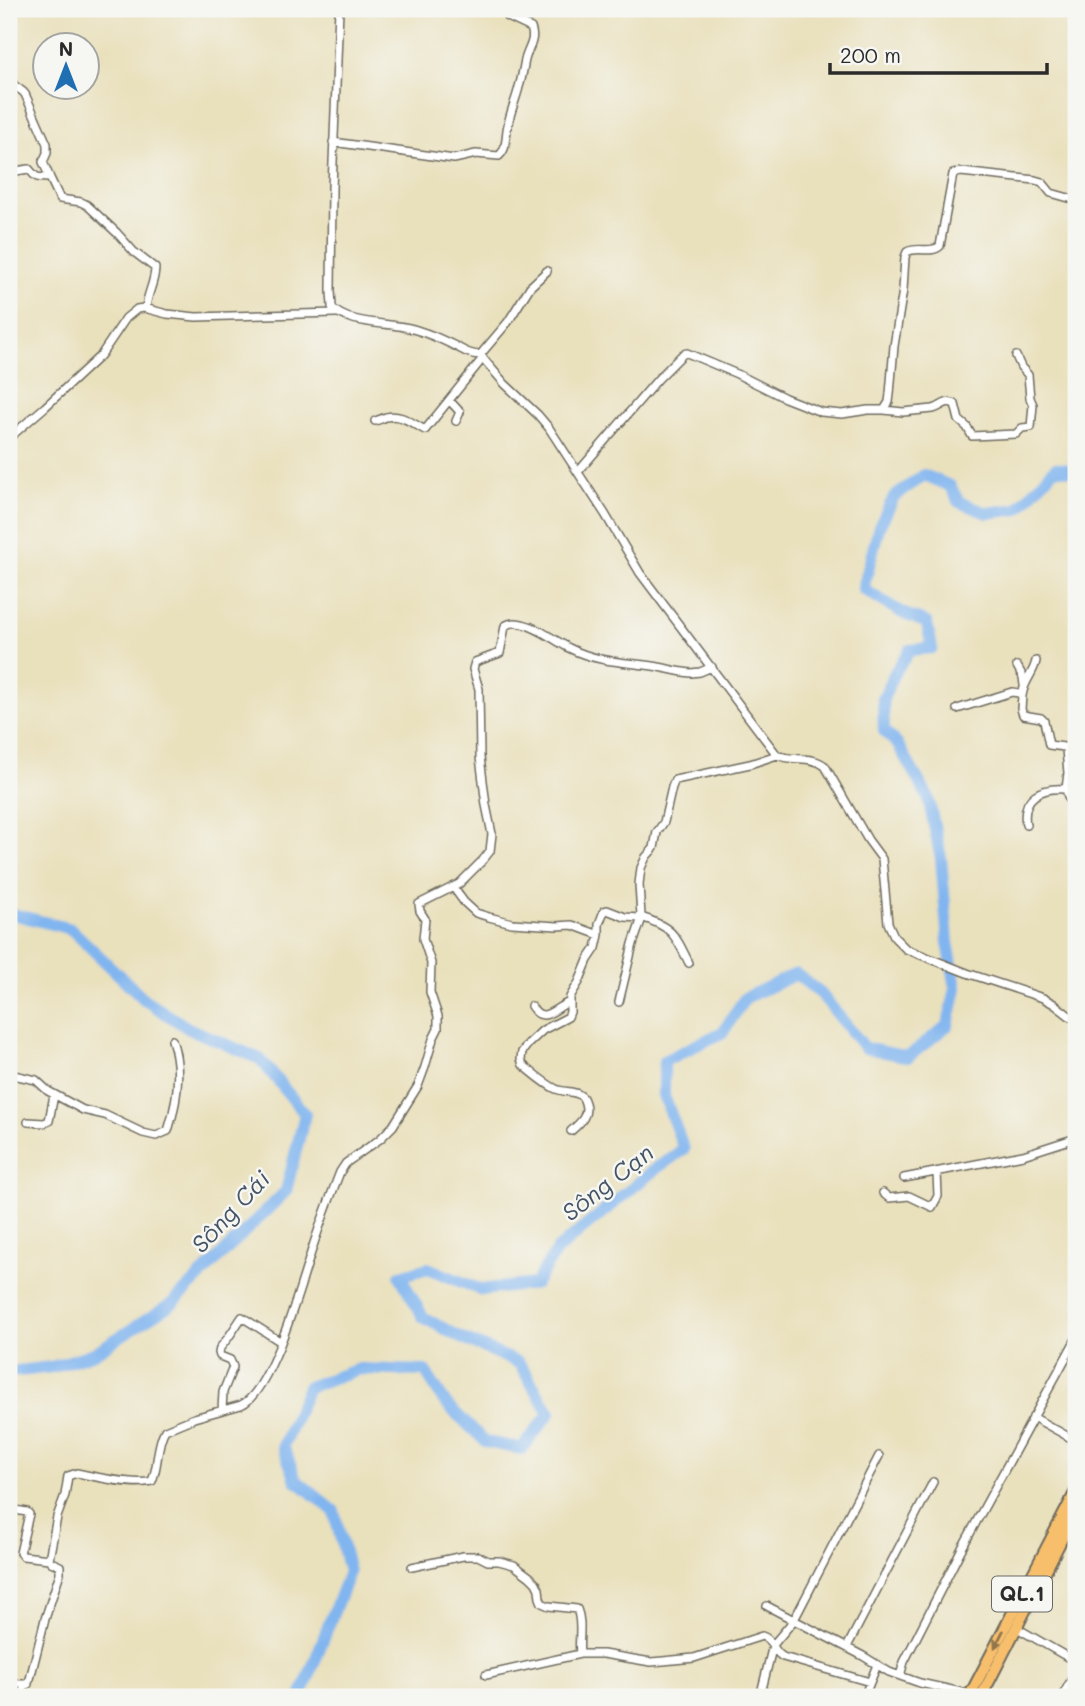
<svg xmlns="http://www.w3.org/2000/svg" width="1085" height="1706" font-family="Mali,sans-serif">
<rect width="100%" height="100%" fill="#f6f6f2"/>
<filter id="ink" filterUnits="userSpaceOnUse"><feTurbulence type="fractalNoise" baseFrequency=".0143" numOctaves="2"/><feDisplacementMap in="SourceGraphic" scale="14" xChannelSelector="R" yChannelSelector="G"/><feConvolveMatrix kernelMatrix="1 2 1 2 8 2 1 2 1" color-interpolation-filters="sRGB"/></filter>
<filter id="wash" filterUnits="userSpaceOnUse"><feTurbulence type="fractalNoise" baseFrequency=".00686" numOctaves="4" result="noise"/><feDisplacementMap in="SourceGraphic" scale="28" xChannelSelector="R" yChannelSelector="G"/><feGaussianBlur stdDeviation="1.57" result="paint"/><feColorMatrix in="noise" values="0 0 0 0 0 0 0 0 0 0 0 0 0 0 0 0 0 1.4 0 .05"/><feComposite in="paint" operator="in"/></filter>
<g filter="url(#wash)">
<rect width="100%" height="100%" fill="#e9e0bc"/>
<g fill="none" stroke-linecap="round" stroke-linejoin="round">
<path stroke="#81b5ef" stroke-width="12" d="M9,913L71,929L145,1000L188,1028L260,1059L305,1114L286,1191L173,1303L94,1353L52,1367L9,1372
M301,1697L349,1572L334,1511L296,1480L283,1446L308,1387L359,1369L425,1371L446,1404L486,1442L522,1449L550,1413L519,1363L461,1338L423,1317L400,1276L428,1268L481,1290L535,1284L557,1250L654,1170L684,1149L664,1096V1061L723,1032L745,998L796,974L821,994L865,1048L908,1057L948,1025L956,988L948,942L941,858L928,797L898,745L884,731L883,699L893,675L910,650L932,648L927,623L902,613L863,589L879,527L894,497L924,475L950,486L959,502L987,513L1018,509L1055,468L1076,471"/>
</g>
</g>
<g filter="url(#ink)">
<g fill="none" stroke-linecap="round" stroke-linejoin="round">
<g stroke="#6e6a5e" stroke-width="10">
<path id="minor" d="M339,9L332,188L331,291L332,307C343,323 385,323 404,327C421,330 439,338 455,346C465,351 468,354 480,355L505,384L538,415L549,428L605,514L640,573L777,755C793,762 811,755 825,766L868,840L882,859L888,923L895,938L906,949L967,973L1043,998L1054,1004L1076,1021
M9,66C10,72 10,81 14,85C18,89 21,89 25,94L47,144V153L43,162L50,178
M333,142L454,159L476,154L499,156C508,148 505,136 508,125C510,112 516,100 519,87C522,78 523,69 525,60C528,48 536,40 531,28L508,17
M9,172L29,169C38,180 36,177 50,178L60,199L81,202L87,205L117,233L134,252L155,268C155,282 147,294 146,308
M480,355L508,322L530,287L547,271
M449,400L460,412L456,421
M884,410L903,412L933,409C942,407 945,399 955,404L959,420L967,427L972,436L1016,434L1022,428L1031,427L1033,405L1030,398L1028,375L1021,367L1016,356
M375,421C379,420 383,418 386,417C401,413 413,424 425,430L483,358
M9,438L45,407L101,355L126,318L137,309L144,308L167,314L196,317L336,313
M578,472L658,379L683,354L687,353L737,374L785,398L821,412L842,414L868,410H884L889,402L890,394L894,346L903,290L905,257L907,252C917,246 932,254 940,246L953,174L961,172L1035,180L1042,182L1051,193L1076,200
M1017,666L1023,677L1024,685
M1022,696C1024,680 1033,675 1036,661
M957,709L1012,692L1019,693L1022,696L1021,709L1023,715L1041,718L1044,721L1049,745L1064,747L1066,749L1068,773L1066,789L1069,800L1076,811
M1026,825C1021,796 1041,787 1066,789
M453,887L464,902L476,913L489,917L512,923L557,926L572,925L599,935V924L604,911L607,910L625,917L639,918L641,916L639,884L641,868L646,857L654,848L657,832L664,822L672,787L675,780L750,764L777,755
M641,917C673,927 675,935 689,963
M619,1002L633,944L642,918
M531,1006C544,1026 554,1007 570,1002
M9,1074L36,1080L48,1091L83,1110L105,1115L143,1133L156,1136L168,1131C177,1103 182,1069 172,1040
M28,1122L44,1123L49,1121L54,1095
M571,1131C580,1123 589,1116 585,1103C583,1097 583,1097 578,1094C571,1091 563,1092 556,1089C545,1084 532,1072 523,1065L521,1059L522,1052L528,1044L543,1030L568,1017L570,1012V997L579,982L588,960L596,948L599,935
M904,1178L1023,1155L1076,1138
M883,1193L889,1198L909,1196L932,1207L938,1196L937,1172
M222,1410L223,1392L233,1367L230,1360L220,1356L219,1353L220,1348L228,1338L242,1317L281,1342
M1033,1417L1076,1441
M9,1509L27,1512L29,1514L20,1553L23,1556L49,1559
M412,1567L463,1556H478L488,1561H499L514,1565L530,1577L536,1583L539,1589L540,1598L542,1603L549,1606L577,1609C583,1623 578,1639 580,1654H603L651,1662L663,1661L694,1658L762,1636C773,1639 773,1652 783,1657L870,1682
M767,1606L863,1656L889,1672L920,1683L970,1694
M1017,1628L1076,1662
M847,1647L933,1482
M486,1675L580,1654
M900,1676L904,1662L961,1550L1076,1339
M9,1683L12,1684H28
M19,1697L30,1679L45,1619L60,1573V1566L51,1562L49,1559L57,1517L65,1495L68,1476L77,1473C95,1477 135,1486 152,1481C159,1465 156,1445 165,1430L194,1418L241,1405C272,1392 303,1277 314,1243C322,1219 331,1195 340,1172L346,1163L380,1139L393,1126L418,1086L425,1067L433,1039L438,1029V1016L430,992L431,963L423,939L425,919L420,911L419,904L459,884L483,860L490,851L492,834L486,805L480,757L479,689L473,669L475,662L500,653L505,626C520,614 554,640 569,648C596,662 624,662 653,666C666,668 678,672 691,673L700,672L712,667
M760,1697L773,1645L794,1620L879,1456
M864,1697L877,1665
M1062,1697L1076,1671"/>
</g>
<g stroke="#6e6a5e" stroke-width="14">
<path id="highway" d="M969,1697L1076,1491
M981,1697L1076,1511"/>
</g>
<use href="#minor" stroke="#fff" stroke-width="7"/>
<use href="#highway" stroke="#f7bf6c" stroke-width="10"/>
</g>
<defs><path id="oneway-solid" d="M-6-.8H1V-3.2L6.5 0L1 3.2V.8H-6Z" transform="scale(1.75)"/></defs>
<use fill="#91754c" href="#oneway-solid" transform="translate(999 1639) rotate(117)"/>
</g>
<g text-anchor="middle" stroke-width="5" stroke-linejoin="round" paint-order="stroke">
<rect fill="#f6f6f2" stroke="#686867" stroke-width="2" x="992" y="1576.5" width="60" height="35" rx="5"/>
<g font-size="21" font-weight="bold" fill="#2b2b2b">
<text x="1022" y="1601">QL.1</text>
</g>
<g font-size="24" font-style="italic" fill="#455466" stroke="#f6f6f2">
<text transform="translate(608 1183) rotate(-38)" y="8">Sông Cạn</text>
<text transform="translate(231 1212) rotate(-47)" y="8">Sông Cái</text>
</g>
</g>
<rect width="1085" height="1706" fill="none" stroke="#f6f6f2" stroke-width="35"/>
<g transform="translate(66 66)"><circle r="33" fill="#f6f6f2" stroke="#a5a5a2" stroke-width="2"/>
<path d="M0-5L12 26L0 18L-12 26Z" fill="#1f6fb2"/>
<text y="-10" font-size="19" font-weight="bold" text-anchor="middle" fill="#2b2b2b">N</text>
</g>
<path d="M830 63v10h217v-10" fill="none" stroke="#2b2b2b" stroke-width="3.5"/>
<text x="840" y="63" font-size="21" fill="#2b2b2b" stroke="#f6f6f2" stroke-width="5" paint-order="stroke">200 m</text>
</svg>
